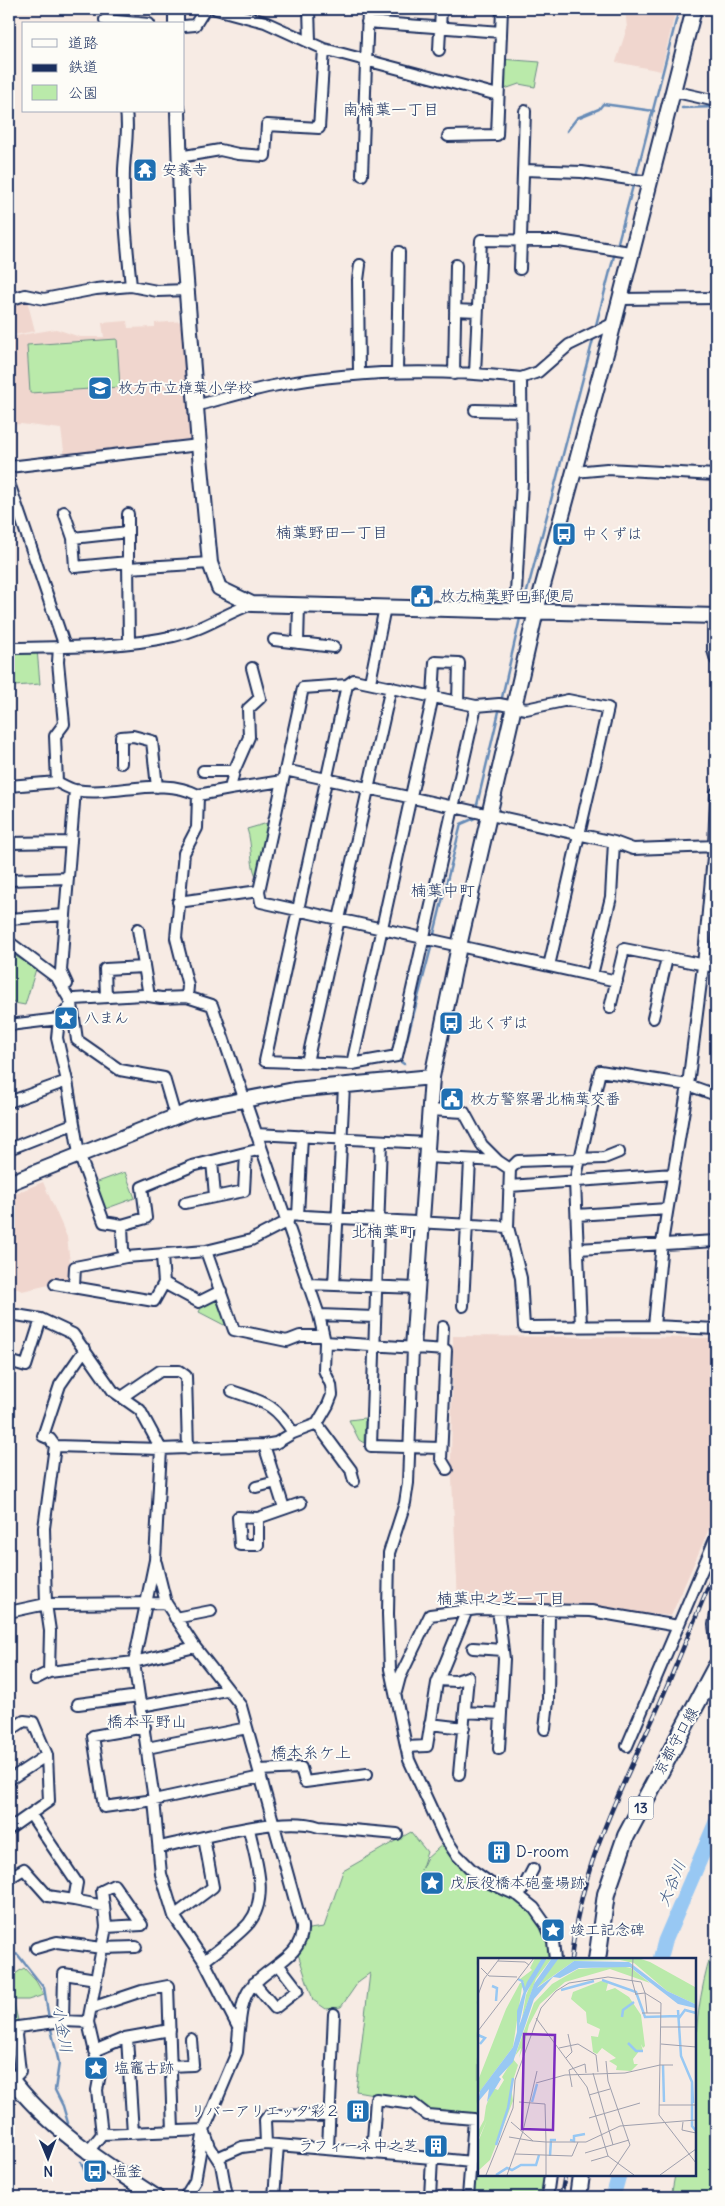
<svg xmlns="http://www.w3.org/2000/svg" width="725" height="2206" font-family="Delius,'Klee One',sans-serif">
<rect width="100%" height="100%" fill="#f7ebe4"/>
<filter id="ink" filterUnits="userSpaceOnUse"><feTurbulence type="fractalNoise" baseFrequency=".02" numOctaves="2"/><feDisplacementMap in="SourceGraphic" scale="10" xChannelSelector="R" yChannelSelector="G"/><feConvolveMatrix kernelMatrix="1 2 1 2 8 2 1 2 1" color-interpolation-filters="sRGB"/></filter>
<g filter="url(#ink)">
<path fill="#f0d6ce" d="M625,9H676L661,71L616,62L627,28Z
M27,300L35,331L9,336V304Z
M127,321L128,328L155,327V323L185,321L195,443L65,458L61,429L21,424L9,425V337L56,329L80,337H104L102,323Z
M43,1182L67,1237L72,1280L22,1291L9,1285V1196Z
M453,1336L716,1338V1513L671,1616L572,1606L458,1602L451,1459Z"/>
<path fill="#baeaaa" stroke="#6a8c84" d="M500,59L540,62L535,87L519,84L499,91Z
M117,339L120,387L30,393L27,345Z
M37,649L40,684L15,686L12,652Z
M271,822L259,881C249,869 253,845 247,829Z
M9,952L36,969L25,1005L9,1002Z
M125,1172L135,1198L105,1209L95,1183Z
M220,1297L228,1322L224,1325L199,1312L203,1304Z
M365,1418L364,1443L359,1440L349,1420Z
M411,1832L427,1852L421,1870L426,1859L444,1843C454,1857 463,1870 478,1880C491,1889 505,1893 519,1901C539,1914 548,1937 552,1960H479V2115L427,2111L414,2101L356,2091L370,1973L359,1981L341,2007L326,2009L313,2000L298,1954L309,1929L324,1927L343,1871Z
M716,1940V2197H671L675,2175H694C694,2096 688,2015 716,1940Z
M24,1968L36,1981L44,1995L28,2000H13L18,2020L13,2022L9,2010V1978Z
M479,2127V2175H545L542,2197H477L473,2191Z"/>
<g fill="none" stroke-linecap="round" stroke-linejoin="round">
<path stroke="#668bb7" stroke-width="2.5" d="M682,108L716,107
M567,131L577,118L599,109L603,104L654,111
M636,176L679,9
M617,246L634,182
M595,329L615,252
M523,607L594,336
M501,702L521,614
M476,809L500,707
M433,938L461,824L475,818V814
M404,1064L401,1062L432,944
M9,1952L18,1955L44,1988L49,2019
M50,2025L59,2063L55,2090L63,2106L68,2123
M81,2162L85,2172L99,2179"/>
<path stroke="#98c8f3" stroke-width="15" d="M660,1960L665,1941L716,1822
M613,2197L619,2175"/>
<g stroke="#1b2f5e" stroke-width="14">
<path id="street" d="M216,9L265,22L324,49L498,95
M309,9L310,41
M105,20L149,24
M367,22L501,32
M184,26L195,25L205,9
M439,50L441,9
M672,91L716,101
M126,111C129,131 125,150 124,169C123,208 127,247 131,286
M448,136L497,135L502,9
M179,157L220,150L238,154L265,156L267,125L319,128L324,49
M524,170L582,172L649,182
M362,175L368,9
M520,269L525,111
M619,299L716,298
M9,300L25,295L44,299L96,289L131,286L157,291L188,290
M455,310L477,311
M397,372L399,252
M359,374L358,280L360,265
M454,374L456,265
M475,374L481,240L559,241L630,252
M195,406C221,399 247,391 273,386C354,370 439,369 521,378L538,372L569,345L612,324
M475,410L521,411
M9,467L199,445
M574,472L607,469L716,475
M9,483L65,647
M64,512L73,538L75,567L128,562L129,642
M73,538L128,532
M128,562V514
M128,568L210,563
M515,611L522,481L521,378
M713,616V650L716,660
M274,640L334,647
M298,643L299,605
M59,647L58,662L64,724L55,736L57,782C63,785 70,789 75,790C115,797 161,775 198,795L230,789
M9,648C62,647 122,648 174,636C203,630 224,614 252,604
M252,668L260,698L248,709L249,737L234,771L230,789L282,781
M370,682L385,607
M347,685L265,1061L352,1064L397,1056L476,706
M121,763V737L133,736L152,741L157,787
M285,770L614,842L633,849L716,846
M203,771H234
M9,786L57,782
M9,843L71,842
M9,880L68,878
M178,902L259,891
M65,915L61,971L67,984
M9,919L65,915L75,790
M138,929L149,996
M9,942L57,978L72,1004L59,1019L57,1038L67,1081L79,1154L104,1222L122,1225L123,1249L126,1257L206,1251L251,1240L288,1221
M549,966L608,708L568,700L526,709L499,704L476,706L354,680L347,685L303,688L259,891L261,902L617,981
M592,975L611,897L614,842
M106,996L105,969L144,967
M187,997L188,986L176,938L184,853L197,828L198,795
M610,1008L624,949L716,967
M653,1018L667,958
M9,1025L59,1019
M307,1062L391,687
M352,1064L433,696L435,662L459,663L458,702
M9,1102L67,1081
M430,1110L464,1112L482,1145L498,1161
M175,1116L164,1078L120,1070L77,1040L72,1004L74,999L143,995L161,998L187,997L212,1005L319,1315L325,1342L324,1370L331,1385L332,1395L328,1405L317,1424L293,1433L276,1443L264,1445L161,1449L55,1446L44,1528L46,1604L50,1631L49,1672L134,1662L195,1647
M256,1134L427,1143
M381,1141L371,1446L441,1448
M9,1149L73,1124
M426,1157L498,1161L510,1169L508,1227L521,1278L524,1327L654,1326L716,1329
M212,1161L215,1196
M510,1169L518,1161L604,1158L619,1152
M510,1186L673,1174
M185,1203L244,1191L246,1153
M286,1215L508,1227
M577,1215L667,1209
M298,1216L302,1136
M122,1225L146,1218L142,1187L192,1166L261,1149
M578,1249L716,1241
M206,1251L234,1330L287,1341L300,1336H323
M162,1256L164,1283L199,1302L221,1291
M55,1284L154,1301L164,1283
M308,1284L417,1288
M334,1285L344,1086
M74,1286L75,1267L126,1257
M463,1306L470,1160
M319,1315L375,1317
M9,1316L16,1315L41,1319L73,1334L113,1391L140,1410L161,1449L155,1560L134,1662L154,1800L161,1874L174,1916L204,1961L239,2029L237,2052L204,2130L195,2181L185,2197
M581,1326L575,1181L600,1071L688,1085L716,1095
M654,1326L662,1243L688,1085L703,966L714,846L716,793
M325,1342L446,1350L441,1459L447,1469
M413,1348L408,1483L405,1503L389,1553L388,1614L390,1669L409,1760L444,1836L456,1854L472,1870L490,1883L519,1896L534,1908L546,1925L553,1941L555,1960
M442,1350L443,1327
M9,1361L26,1366L41,1319
M232,1391C263,1402 275,1403 293,1433
M122,1397L160,1371H179L186,1376L188,1449
M317,1424L351,1470L354,1481
M264,1445L284,1508
M55,1446L50,1439L43,1436L60,1385L85,1349
M256,1487L276,1482
M258,1518L238,1517L240,1545H258V1518L301,1503
M156,1563L166,1603
M498,1609L504,1659L499,1749
M9,1612L46,1604L166,1603L195,1647L241,1706L302,1926C304,1956 270,1965 253,1985C242,1996 241,2014 239,2029
M716,1614L714,1625L716,1641
M175,1618L211,1611
M473,1648L503,1650
M35,1679L49,1672
M438,1680L456,1681L468,1677L459,1774
M396,1692L400,1677L430,1615L478,1609L591,1611L678,1626
M78,1704L139,1696
M141,1706L226,1690
M465,1712L501,1714
M430,1724L464,1728
M145,1727L93,1736L104,1807L154,1800L261,1777
M545,1729L548,1701L549,1611
M9,1731L24,1721L33,1722L47,1755L49,1801L9,1829
M627,1746L716,1537
M406,1747L427,1746L437,1683L467,1610
M147,1748L247,1728
M259,1770L301,1768L305,1782L367,1774
M9,1780L47,1755
M31,1815L77,1883L74,1900L104,1906L106,1927L88,2022L100,2074L97,2090L102,2134L204,2130L210,2147L221,2164L227,2197
M160,1847C200,1839 282,1814 319,1827L397,1834
M9,1878L24,1869L48,1896L74,1900
M519,1896L533,1869
M104,1906L102,1891L114,1885L142,1925L106,1927
M174,1916L213,1887L204,1838
M36,1948L57,1942L102,1948L136,1947
M204,1961C219,1949 237,1937 249,1923C270,1897 255,1858 249,1829
M254,1983L275,2008L298,1990L278,1964
M91,2008L142,1991L168,1986L173,2131
M63,2021L64,1974L96,1979
M127,2038L133,2133
M94,2051L125,2038L170,2030
M170,2066L193,2065L191,2039
M12,2080L20,2072L16,2035L18,2027L63,2021L88,2022
M266,2144L265,2120L269,2115L330,2116
M328,2148L334,2014
M87,2153L102,2134
M372,2153L376,2099L413,2104L427,2115L474,2119L468,2197
M217,2158L242,2147L266,2144L432,2158L430,2197
M432,2158L471,2162
M274,2197L278,2145
M547,2197L550,2175"/>
</g>
<g stroke="#1b2f5e" stroke-width="18">
<path id="secondary" d="M176,9V24
M178,111L182,230L199,445L210,563L219,588L252,604L716,616
M9,1183L192,1110L294,1090L432,1077
M413,1348L432,1077L459,946L536,611L608,346L694,9
M9,2076C48,2128 102,2162 156,2197"/>
</g>
<g stroke="#1b2f5e" stroke-width="20">
<path id="primary" d="M597,1960L606,1894L626,1836L716,1667
M578,2197L581,2175"/>
</g>
<use href="#street" stroke="#fdfcf7" stroke-width="10"/>
<use href="#secondary" stroke="#fdfcf7" stroke-width="14"/>
<use href="#primary" stroke="#fdfcf7" stroke-width="16"/>
<g stroke="#1b2f5e" stroke-width="4.5">
<path id="rail" d="M571,1960C580,1867 618,1796 656,1712C677,1664 696,1616 716,1568
M561,2197L565,2175"/>
</g>
<use href="#rail" stroke="#fdfcf7" stroke-width="2.5" stroke-dasharray="8" stroke-linecap="butt"/>
</g>
</g>
<defs>
<g id="temple-square" transform="scale(1.25)"><rect x="-9" y="-9" width="18" height="18" rx="4" fill="#1f6fb2" stroke="#fdfcf7"/><path d="M0-6L5-2H3V0L6.5 2.5H4V6H1.5V3h-3V6H-4V2.5H-6.5L-3 0V-2H-5Z" fill="#fff"/></g>
<g id="school-square" transform="scale(1.25)"><rect x="-9" y="-9" width="18" height="18" rx="4" fill="#1f6fb2" stroke="#fdfcf7"/><path d="M0-5L7-2L0 1L-7-2ZM-4 1L0 2.5L4 1V4Q0 6-4 4Z" fill="#fff"/></g>
<g id="bus-square" transform="scale(1.25)"><rect x="-9" y="-9" width="18" height="18" rx="4" fill="#1f6fb2" stroke="#fdfcf7"/><path d="M-5-6H5V4H4V6H2V4H-2V6H-4V4H-5ZM-3.5-4V0h7V-4ZM-3.5 1.2v1.5H-2V1.2ZM2 1.2v1.5H3.5V1.2Z" fill="#fff"/></g>
<g id="civic-square" transform="scale(1.25)"><rect x="-9" y="-9" width="18" height="18" rx="4" fill="#1f6fb2" stroke="#fdfcf7"/><path d="M-.6-6.5H3V-4.5H.6V-3L4-1V1h2V6H-6V1h2V-1L-.6-3ZM-1.2 2.5V6h2.4V2.5Z" fill="#fff"/></g>
<g id="sight-square" transform="scale(1.25)"><rect x="-9" y="-9" width="18" height="18" rx="4" fill="#1f6fb2" stroke="#fdfcf7"/><path d="M0-6L1.8-2.2L6-1.7L2.9 1.2L3.7 5.4L0 3.3L-3.7 5.4L-2.9 1.2L-6-1.7L-1.8-2.2Z" fill="#fff"/></g>
<g id="building-square" transform="scale(1.25)"><rect x="-9" y="-9" width="18" height="18" rx="4" fill="#1f6fb2" stroke="#fdfcf7"/><path d="M-4-6H4V6H1V3H-1V6H-4ZM-2.5-4.3h1.7v1.8h-1.7ZM.8-4.3h1.7v1.8H.8ZM-2.5-1h1.7V.8h-1.7ZM.8-1h1.7V.8H.8Z" fill="#fff"/></g>
</defs>
<g fill-rule="evenodd">
<use href="#temple-square" x="145" y="170"/>
<use href="#school-square" x="100" y="388"/>
<use href="#bus-square" x="564" y="534"/>
<use href="#civic-square" x="422" y="596"/>
<use href="#sight-square" x="66" y="1018"/>
<use href="#bus-square" x="451" y="1023"/>
<use href="#civic-square" x="452" y="1099"/>
<use href="#building-square" x="499" y="1852"/>
<use href="#sight-square" x="432" y="1883"/>
<use href="#sight-square" x="553" y="1930"/>
<use href="#sight-square" x="96" y="2068"/>
<use href="#building-square" x="358" y="2111"/>
<use href="#building-square" x="436" y="2146"/>
<use href="#bus-square" x="95" y="2171"/>
</g>
<g text-anchor="middle" stroke-width="4" stroke-linejoin="round" paint-order="stroke">
<rect fill="#fdfcf7" stroke="#5f6c8c" stroke-width="1" x="628.5" y="1796.5" width="25" height="23" rx="4"/>
<g font-size="14" font-weight="bold" fill="#1b2f5e">
<text x="641" y="1813">13</text>
</g>
<g font-size="15" fill="#1b2f5e" stroke="#fdfcf7" text-anchor="start">
<text x="162" y="175">安養寺</text>
<text x="118" y="393">枚方市立樟葉小学校</text>
<text x="582" y="539">中くずは</text>
<text x="440" y="601">枚方楠葉野田郵便局</text>
<text x="84" y="1023">八まん</text>
<text x="468" y="1028">北くずは</text>
<text x="470" y="1104">枚方警察署北楠葉交番</text>
<text x="516" y="1857">D-room</text>
<text x="450" y="1888">戊辰役橋本砲臺場跡</text>
<text x="570" y="1935">竣工記念碑</text>
<text x="114" y="2073">塩竈古跡</text>
<text x="340" y="2116" text-anchor="end">リバーアリエッタ彩２</text>
<text x="418" y="2151" text-anchor="end">ラフィーネ中之芝</text>
<text x="112" y="2176">塩釜</text>
</g>
<g font-size="15" fill="#1b2f5e" stroke="#fdfcf7">
<text transform="translate(676 1741) rotate(-61)" y="5">京都守口線</text>
</g>
<g font-size="16" fill="#1b2f5e" stroke="#fdfcf7">
<text x="391" y="115">南楠葉一丁目</text>
<text x="332" y="538">楠葉野田一丁目</text>
<text x="443" y="896">楠葉中町</text>
<text x="383" y="1237">北楠葉町</text>
<text x="501" y="1604">楠葉中之芝一丁目</text>
<text x="147" y="1727">橋本平野山</text>
<text x="311" y="1758">橋本糸ケ上</text>
</g>
<g font-size="16" font-style="italic" fill="#3a5583" stroke="#fdfcf7">
<text transform="translate(671 1883) rotate(-67)" y="6">大谷川</text>
<text transform="translate(63 2029) rotate(80)" y="6">小金川</text>
</g>
</g>
<g transform="translate(478 1958)">
<rect width="218" height="218" fill="#f7ebe4"/>
<path d="M57,0H64L47,32L44,29L35,89L0,136L1,120L28,51L42,25H46L42,21L54,12L52,10ZM74,0L58,21L44,60L48,37L55,21L67,2ZM82,0H160L172,4L217,29V46L189,33L156,5L142,2L96,3L58,30L75,5ZM143,8L153,10L172,25L132,11L87,24L62,46L51,67L46,87L41,100L43,90L37,98L56,45L74,26L100,11ZM123,23L130,25L128,33L137,30L151,39L163,57L167,88L165,90L163,86L165,93L162,92L155,101L156,106H160L153,113L138,112L139,108L131,103L138,100L124,90L119,96L115,94L113,78L120,79L122,71L109,65L108,54L93,41L95,34ZM35,101L40,107L33,129L35,143L12,202L0,213V184L9,162L0,182V173L6,162L8,148L15,130L20,132L26,122L24,119Z" fill="#baeaaa"/>
<path d="M64,0H69L48,35L41,68L56,26L74,0H81L59,30L96,3L151,4L189,33L217,46V50L200,46L152,9L101,10L82,20L75,19L56,41L35,104L21,119L23,121L9,144L11,131L0,144L2,133L35,89L39,74V53L49,24Z" fill="#98c8f3"/>
<path fill="none" stroke="#98c8f3" stroke-width="2.5" d="M40,21L44,23L47,34M124,22L158,34L167,59L201,58M14,28L19,30L18,43M83,32L116,23M200,52L203,98L214,124V168L218,173M144,59L145,52L156,44M201,60L207,52L218,55M0,77L7,80L2,86M150,85L158,93H165M185,107L186,144M214,124L215,145M54,144L59,126M92,182L96,183V178L107,176M18,187L30,150L35,120M72,198L73,182H78M18,217L29,210L34,212L43,207H58L61,197"/>
<path fill="none" stroke="#9fa0ae" stroke-width="1" d="M185,0H214M20,3L47,4L51,7M3,10L11,18L39,19M154,22L158,37M154,22L155,0M158,36L167,35L169,55M0,37L6,21L22,0M164,55H183M58,60L109,129L130,198L156,217M183,69H218M0,73L56,0M183,86L218,89M81,90L100,86L118,97L120,114M88,100L94,94L90,76M128,103L130,123L152,187L132,217M115,115L135,187M58,125L87,117L147,115L182,107H195M94,129L91,112L107,106L108,115M111,137L132,131M41,144L67,146L68,184H108L142,168L218,162M181,147H218M111,160L162,145M33,164L55,183L68,184V217M205,164L204,172L218,175M31,179L55,183M107,195L151,182M37,196L94,198L100,184M113,203L130,198M8,217L35,150L37,122L63,50L78,33L91,25L130,19L163,24L167,35L183,45L181,157L218,205M29,217L45,173L59,113M182,217L218,191"/>
<path fill="#7b2cbf" fill-opacity="0.15" stroke="#7b2cbf" stroke-width="2.5" d="M46,76L77,77L75,172L44,171Z"/>
<rect width="218" height="218" fill="none" stroke="#1b2f5e" stroke-width="2.5"/>
</g>
<rect width="725" height="2206" fill="none" stroke="#fdfcf7" stroke-width="30"/>
<rect x="15" y="15" width="695" height="2176" fill="none" stroke="#1b2f5e" stroke-width="2" filter="url(#ink)"/>
<rect x="22" y="22" width="162" height="90" fill="#fdfcf7" stroke="#a3aaba"/>
<rect x="32" y="39" width="25" height="8" fill="#fdfcf7" stroke="#a3aaba"/>
<text x="68" y="48" font-size="15" fill="#1b2f5e">道路</text>
<rect x="32" y="64" width="25" height="8" fill="#1b2f5e" stroke="#a3aaba"/>
<text x="68" y="72" font-size="15" fill="#1b2f5e">鉄道</text>
<rect x="32" y="85" width="25" height="15" fill="#baeaaa" stroke="#a3aaba"/>
<text x="68" y="98" font-size="15" fill="#1b2f5e">公園</text>
<g transform="translate(48 2158) rotate(179)" stroke="#fdfcf7" stroke-width="4" paint-order="stroke">
<path d="M0-4L9 19L0 12L-9 19Z" fill="#1b2f5e"/>
<text y="-8" font-size="14" font-weight="bold" text-anchor="middle" fill="#1b2f5e">N</text>
</g>
</svg>
